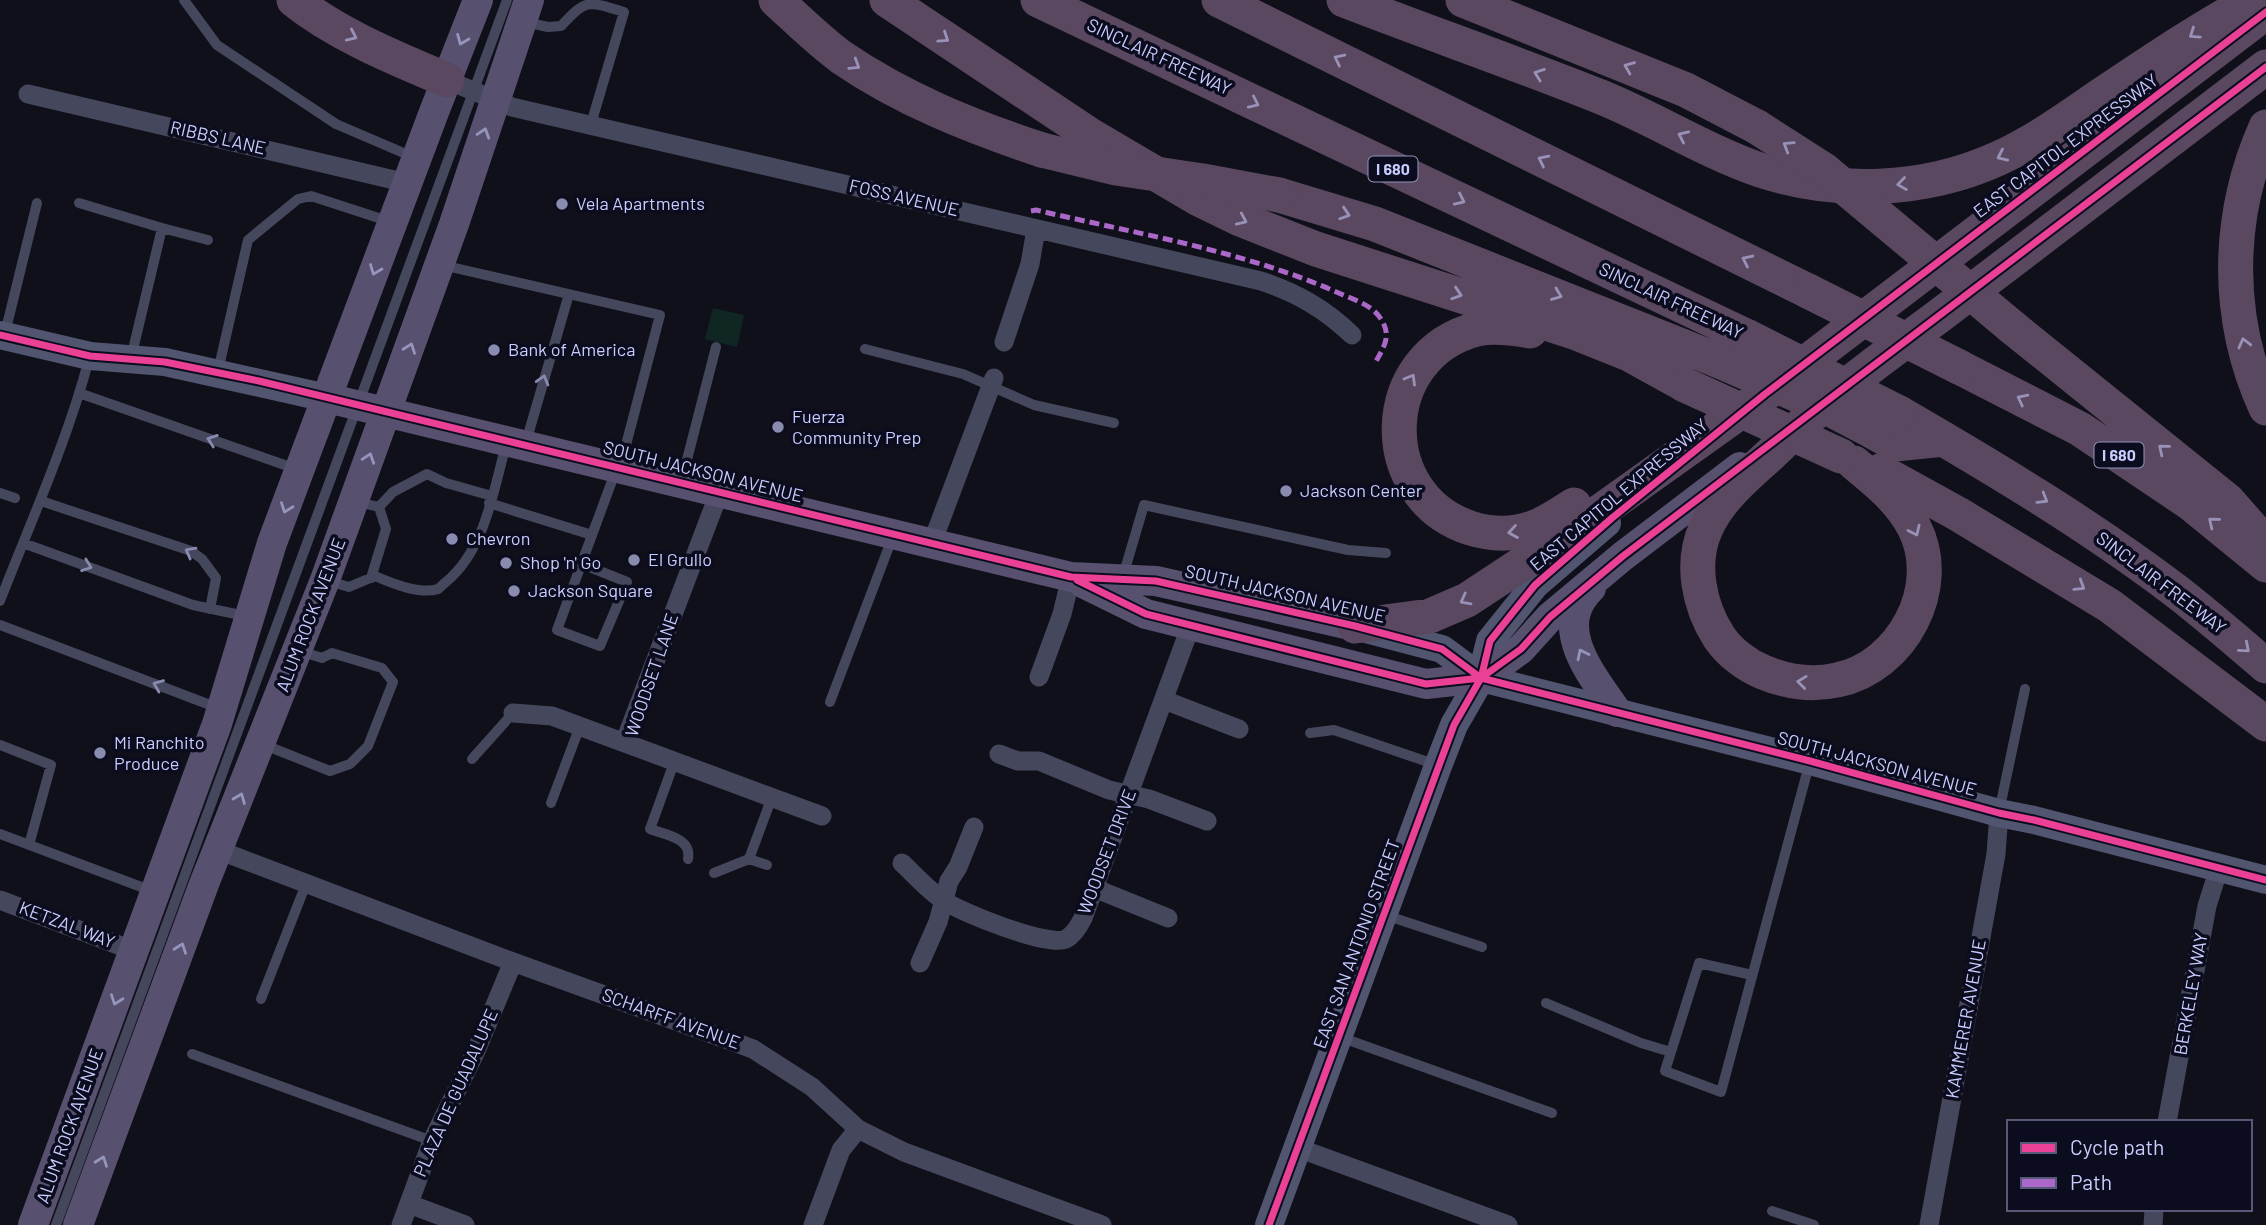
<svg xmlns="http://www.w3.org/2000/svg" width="2266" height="1225" font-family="Barlow,sans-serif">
<rect width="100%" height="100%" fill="#10101b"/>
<path fill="#0f2622" d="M713,308L744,315L737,347L705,339Z"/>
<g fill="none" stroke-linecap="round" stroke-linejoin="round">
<path stroke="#45475c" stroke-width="10" d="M184,0L217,45L336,124L413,157
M525,22L548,27L561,26C586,0 585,0 624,12L591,124
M79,203L162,228L208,240
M442,265L660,315L621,464
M5,333L37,203
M865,349L963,374L1034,405L1114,423
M131,358L162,228
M218,371L248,240L298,199L311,196L391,222
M79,393L296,469
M526,442L569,294
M682,479L716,347
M0,493L15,498
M41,501L191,551L202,559L216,578L210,609
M358,502L379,507L386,529L371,578
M489,503L592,535
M379,507L393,492L427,474L446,483L492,496
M23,543L193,605L245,616
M582,564L627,582L600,646L557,630L616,470
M1123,576L1144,505L1348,550L1386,553
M328,581L349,587L375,576C391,583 420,595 438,589C441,587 443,584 446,582C485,550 493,492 506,445
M0,601C31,521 67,442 89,359
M0,625L218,708
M830,702L893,536
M1310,733L1334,730L1434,764
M262,744L330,771L350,764L368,746L393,682L382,668L332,653L322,658L300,651
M0,745L51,765L29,845
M472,759L513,713
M675,760L650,829C666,835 692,838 688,859
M551,803L580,726
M1999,812L2025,689
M0,834L152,891
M767,865L749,859L772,797
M714,873L749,859
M1385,915L1482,947
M1752,975L1699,963L1665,1071L1721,1092L1809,765
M261,999L306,884
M1546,1003L1641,1043L1671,1052
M1340,1037L1552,1113
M192,1054L432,1141
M1772,1211L1814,1225
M56,1225L507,0"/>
<path stroke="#45475c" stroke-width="19" d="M447,80L512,107L529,111L1261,281C1297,293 1325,309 1352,335
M28,94L407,183
M1004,342L1030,264L1036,229
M932,543L994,378
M1039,677L1062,614L1071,577
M1164,700L1239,729
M513,713L552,716L822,816
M625,741L719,493
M999,754L1018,761H1039L1109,790L1149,799L1207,821
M218,850L513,962L753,1049L812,1087L858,1129L904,1152L1102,1225
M902,863C915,875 928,890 943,900C959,912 1050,948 1066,939C1074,935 1079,926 1083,918L1191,625
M1094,888L1168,918
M0,900L134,951
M920,963L938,922L949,881L958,867L974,827
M2167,1122L2207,906L2219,868
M1298,1148L1508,1225
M409,1204L465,1225
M401,1225L432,1141L476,1051L513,962
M813,1225L841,1150L858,1129
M1929,1225L1996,854L1999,813
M2153,1225L2154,1209"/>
<path stroke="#51556f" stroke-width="28" d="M0,335L90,356L165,362L327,398
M1362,628L1442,649L1481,678L1810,761L1999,813L2034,820L2266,880
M1269,1225L1438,766L1454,725L1481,678L1490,641L1535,585L1607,523"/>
<path stroke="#57516f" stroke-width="30" d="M327,398L1071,577L1156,581L1355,626
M1083,583L1146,614L1426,684L1481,678L1521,649L1550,617L1623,556L1740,467
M1591,588C1550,628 1593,676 1617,712
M33,1225L217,724L272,543L434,112L478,0
M78,1225L204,884L325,580L454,224L529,0"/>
<path stroke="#5a4861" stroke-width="35" d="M294,0C338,35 395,58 447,80
M776,0C797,19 818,40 841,57C902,99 972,127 1042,150
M887,0L1090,135L1197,198L1240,219L1316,249L1574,332L1629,354L1685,385
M1038,0L1748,337
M1219,0L1808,291
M1344,0C1429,33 1516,63 1601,97C1655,119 1705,151 1760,170C1836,195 1924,192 1997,159C2033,143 2065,120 2097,98C2148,64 2199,29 2253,0
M1463,0L1686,90L1757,127
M2266,127C2226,217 2225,318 2266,408
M1279,195L1375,224L1717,360
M2012,327L2228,501L2264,542
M1530,331C1513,328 1494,325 1477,329C1376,355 1373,496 1470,528C1492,535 1516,535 1538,526C1550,521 1563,512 1574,505
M1959,367L2080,429L2190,503L2266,565
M1899,413C1994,468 2089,525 2176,591C2207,615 2237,641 2266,666
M1874,432L1895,444L1944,439
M1854,463C1877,482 1900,500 1914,527C1945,587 1902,667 1837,680C1811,686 1787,682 1763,672C1746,665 1729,652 1719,637C1699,606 1690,563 1706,528C1720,497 1748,475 1772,453C1792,434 1812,414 1833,397C1867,368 1903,343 1939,316C2048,233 2157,150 2266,67
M1880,471L1958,514L2110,606L2266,724
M1355,626L1430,616L1467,600L1584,523L1765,394L2266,12"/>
<path stroke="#5a4861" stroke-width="35" d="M1757,127L1824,170L2012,327
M1042,150L1116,168L1203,181L1279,195
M1808,291L1959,367
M1748,337L1899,413
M1717,360L1830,409L1874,432
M1685,385L1841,456"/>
<path stroke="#ac68c9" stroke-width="5" stroke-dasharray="10 5" stroke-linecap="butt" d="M1031,211L1036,210C1138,234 1245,251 1341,294C1355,300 1372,305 1381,319C1392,336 1384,347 1375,363"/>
<g stroke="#0c0c1f" stroke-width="11">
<path id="cycleway" d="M0,335L90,356L165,362L259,381L1071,577L1156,581L1355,626L1442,649L1481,678
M1077,580L1146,614L1426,684L1481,678L1810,761L1999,813L2034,820L2266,880
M1481,678L1521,649L1550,617L1623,556L2266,67
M1269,1225L1454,725L1481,678L1490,641L1535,585L1612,518L1765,394L2266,12"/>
</g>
<use href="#cycleway" stroke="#ea4096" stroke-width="7"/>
</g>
<defs><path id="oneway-chevron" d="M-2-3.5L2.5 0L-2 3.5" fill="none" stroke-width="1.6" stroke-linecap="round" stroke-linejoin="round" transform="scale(1.75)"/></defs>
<g stroke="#9891b8">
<use href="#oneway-chevron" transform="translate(2194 34) rotate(146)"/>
<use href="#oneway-chevron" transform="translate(352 36) rotate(25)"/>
<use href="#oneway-chevron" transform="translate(944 38) rotate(34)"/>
<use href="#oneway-chevron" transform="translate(1339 59) rotate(-154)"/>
<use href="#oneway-chevron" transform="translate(855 65) rotate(32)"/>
<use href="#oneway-chevron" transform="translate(1629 67) rotate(-158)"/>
<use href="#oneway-chevron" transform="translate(1539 74) rotate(-160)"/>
<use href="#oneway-chevron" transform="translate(1254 103) rotate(25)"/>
<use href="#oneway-chevron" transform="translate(1683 136) rotate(-155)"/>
<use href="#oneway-chevron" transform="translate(1788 146) rotate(-148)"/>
<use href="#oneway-chevron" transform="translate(2002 156) rotate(155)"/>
<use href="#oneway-chevron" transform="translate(1543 160) rotate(-154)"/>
<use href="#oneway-chevron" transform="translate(1902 184) rotate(172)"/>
<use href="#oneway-chevron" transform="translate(1460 200) rotate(25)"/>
<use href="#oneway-chevron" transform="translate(1345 214) rotate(18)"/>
<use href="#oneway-chevron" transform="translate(1242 220) rotate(24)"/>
<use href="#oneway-chevron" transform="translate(1747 260) rotate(-154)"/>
<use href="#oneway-chevron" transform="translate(1457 294) rotate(18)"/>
<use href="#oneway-chevron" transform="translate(1557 295) rotate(21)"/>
<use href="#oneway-chevron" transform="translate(2244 343) rotate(-104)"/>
<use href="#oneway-chevron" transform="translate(1411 379) rotate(-60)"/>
<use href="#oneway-chevron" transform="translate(2022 399) rotate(-153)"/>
<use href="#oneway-chevron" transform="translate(2163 449) rotate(-141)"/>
<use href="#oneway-chevron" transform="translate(2043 499) rotate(31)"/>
<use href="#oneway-chevron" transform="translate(2213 522) rotate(-141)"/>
<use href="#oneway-chevron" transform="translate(1915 531) rotate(65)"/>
<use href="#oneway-chevron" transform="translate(1513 532) rotate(171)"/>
<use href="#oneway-chevron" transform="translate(2080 586) rotate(32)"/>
<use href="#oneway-chevron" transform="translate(1465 600) rotate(152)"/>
<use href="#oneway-chevron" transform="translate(2245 648) rotate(41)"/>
<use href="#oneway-chevron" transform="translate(1802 682) rotate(-173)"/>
</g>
<g stroke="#9695be">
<use href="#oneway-chevron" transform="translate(462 40) rotate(112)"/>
<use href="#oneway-chevron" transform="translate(484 133) rotate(-72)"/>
<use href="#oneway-chevron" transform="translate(375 270) rotate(111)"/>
<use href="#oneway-chevron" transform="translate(410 348) rotate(-70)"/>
<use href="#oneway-chevron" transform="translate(369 458) rotate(-71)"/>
<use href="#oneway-chevron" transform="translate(286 508) rotate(110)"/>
<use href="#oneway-chevron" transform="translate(1582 654) rotate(-116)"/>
<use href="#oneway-chevron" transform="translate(240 798) rotate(-68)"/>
<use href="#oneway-chevron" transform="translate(181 948) rotate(-70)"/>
<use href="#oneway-chevron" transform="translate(116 1000) rotate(110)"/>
<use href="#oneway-chevron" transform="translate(102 1161) rotate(-70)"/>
</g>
<g stroke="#888aae">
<use href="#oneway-chevron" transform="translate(543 380) rotate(-74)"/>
<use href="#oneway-chevron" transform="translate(212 440) rotate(-161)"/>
<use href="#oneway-chevron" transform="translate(190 552) rotate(-152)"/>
<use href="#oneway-chevron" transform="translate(87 566) rotate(20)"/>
<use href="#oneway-chevron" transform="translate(158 685) rotate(-158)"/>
</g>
<g fill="#898baf" stroke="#0c0c1f" stroke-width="2.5">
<circle cx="562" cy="204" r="7"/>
<circle cx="494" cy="350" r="7"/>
<circle cx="778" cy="427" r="7"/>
<circle cx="1286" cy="491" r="7"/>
<circle cx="452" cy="539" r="7"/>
<circle cx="634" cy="560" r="7"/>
<circle cx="506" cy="563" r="7"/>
<circle cx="514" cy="591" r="7"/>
<circle cx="100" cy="753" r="7"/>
</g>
<g text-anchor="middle" stroke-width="7" stroke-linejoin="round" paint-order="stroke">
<g fill="#0c0c1f" stroke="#9193bc" stroke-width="2">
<rect x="1368.5" y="156.5" width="49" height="25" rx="5"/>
<rect x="2094.5" y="442.5" width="49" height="25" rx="5"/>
</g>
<g font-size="16" font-weight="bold" fill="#cacdff">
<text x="1393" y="175">I 680</text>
<text x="2119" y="461">I 680</text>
</g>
<g font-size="18" fill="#cacdff" stroke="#0c0c1f">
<text transform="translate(1159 57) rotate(25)" y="6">SINCLAIR FREEWAY</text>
<text transform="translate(218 138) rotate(13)" y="6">RIBBS LANE</text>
<text transform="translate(2066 146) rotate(-37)" y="6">EAST CAPITOL EXPRESSWAY</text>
<text transform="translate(904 198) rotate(13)" y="6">FOSS AVENUE</text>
<text transform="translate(1671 301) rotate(25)" y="6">SINCLAIR FREEWAY</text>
<text transform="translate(703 472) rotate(14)" y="6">SOUTH JACKSON AVENUE</text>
<text transform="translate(1619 495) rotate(-40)" y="6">EAST CAPITOL EXPRESSWAY</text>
<text transform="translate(2161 583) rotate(37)" y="6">SINCLAIR FREEWAY</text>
<text transform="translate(1285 594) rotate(13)" y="6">SOUTH JACKSON AVENUE</text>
<text transform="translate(311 615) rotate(-69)" y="6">ALUM ROCK AVENUE</text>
<text transform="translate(652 675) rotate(-71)" y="6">WOODSET LANE</text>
<text transform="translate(1877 764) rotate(15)" y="6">SOUTH JACKSON AVENUE</text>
<text transform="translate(1107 852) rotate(-69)" y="6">WOODSET DRIVE</text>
<text transform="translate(67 925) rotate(21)" y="6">KETZAL WAY</text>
<text transform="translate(1357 944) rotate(-70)" y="6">EAST SAN ANTONIO STREET</text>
<text transform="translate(2191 994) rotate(-80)" y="6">BERKELEY WAY</text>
<text transform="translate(671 1019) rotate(20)" y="6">SCHARFF AVENUE</text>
<text transform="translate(1966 1019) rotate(-80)" y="6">KAMMERER AVENUE</text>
<text transform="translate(456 1093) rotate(-66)" y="6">PLAZA DE GUADALUPE</text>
<text transform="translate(70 1126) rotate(-70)" y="6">ALUM ROCK AVENUE</text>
</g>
<g font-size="18" fill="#cacdff" stroke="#0c0c1f" text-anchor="start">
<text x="576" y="210">Vela Apartments</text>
<text x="508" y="356">Bank of America</text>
<text x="792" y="423">Fuerza<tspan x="792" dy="21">Community Prep</tspan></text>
<text x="1300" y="497">Jackson Center</text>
<text x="466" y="545">Chevron</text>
<text x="648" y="566">El Grullo</text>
<text x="520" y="569">Shop 'n' Go</text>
<text x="528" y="597">Jackson Square</text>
<text x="114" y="749">Mi Ranchito<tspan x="114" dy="21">Produce</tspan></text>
</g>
</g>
<rect x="2007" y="1120" width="245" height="91" fill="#0c0c1f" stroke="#585979" stroke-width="2"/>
<rect x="2021" y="1143" width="35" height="10" fill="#ea4096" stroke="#585979" stroke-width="2"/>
<text x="2070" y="1155" font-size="21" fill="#cacdff">Cycle path</text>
<rect x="2021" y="1178" width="35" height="10" fill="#ac68c9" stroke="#585979" stroke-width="2"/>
<text x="2070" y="1190" font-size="21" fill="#cacdff">Path</text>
</svg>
